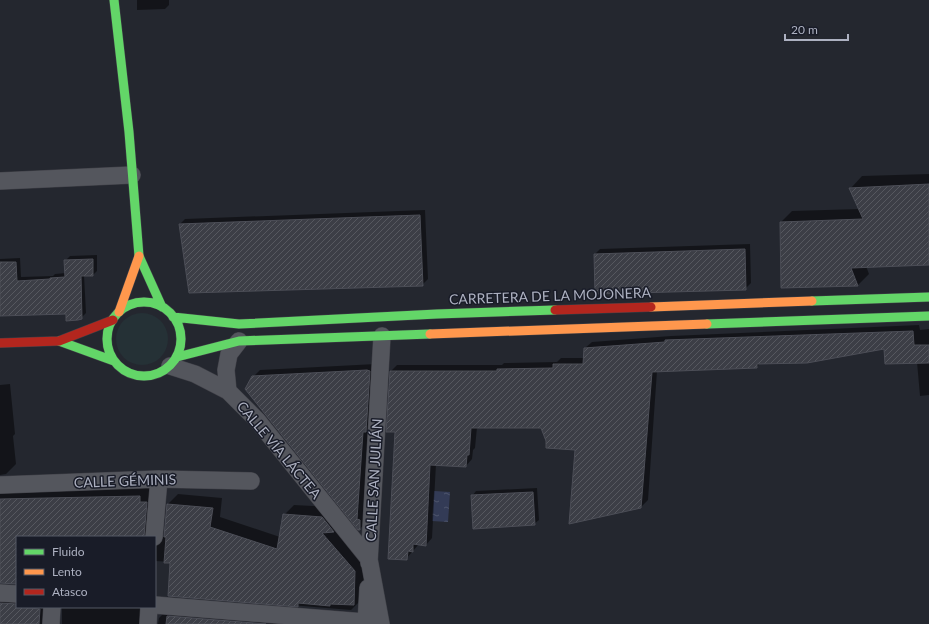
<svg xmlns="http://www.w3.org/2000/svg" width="929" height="624" font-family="Lato,sans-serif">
<defs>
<pattern id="water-ripples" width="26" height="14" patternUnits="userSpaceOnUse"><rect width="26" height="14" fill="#333b56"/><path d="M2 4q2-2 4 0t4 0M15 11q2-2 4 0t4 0" fill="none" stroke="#4e556c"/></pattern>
<pattern id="building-hatch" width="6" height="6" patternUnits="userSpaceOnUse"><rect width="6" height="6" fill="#3c3e46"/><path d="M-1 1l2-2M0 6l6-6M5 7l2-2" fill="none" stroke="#56585f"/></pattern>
</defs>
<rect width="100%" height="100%" fill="#24272f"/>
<path fill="#253136" d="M116 339a26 26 0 1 1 52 0a26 26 0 1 1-52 0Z"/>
<path fill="url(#water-ripples)" d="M434,491L450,492L448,522L432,521Z"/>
<path fill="#0007" d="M137,0H169V5L165,9L137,10Z
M929,174V264L866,266L869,274L858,285L782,287L781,222L792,211L859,209L851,188L862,176Z
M425,210L428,279L422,285L180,224L185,219Z
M750,244L751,283L745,289L595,254L600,249Z
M97,255V271L93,275H84L86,313L81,318L67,313L0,316V259L20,258L21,277L53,276L55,274L66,273L65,261L70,256Z
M919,325L920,330L929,329V395L920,396L917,362L884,348L760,363L757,367L657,371L648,500L641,507L576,449L548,441L542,427H477L475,448L473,450L472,459L466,466L436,464L432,538L426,545L419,544L406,559L391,371L397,365H502L504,363L557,362L561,358H584L585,348L592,342L671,336Z
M376,364L369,428L363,513H366V522L360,529L253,377L260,370Z
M10,384L15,434L13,436L16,464L6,474L0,475V385Z
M0,476L1,480L150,487L149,492L158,535L163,537H165L168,504L178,494L222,498L220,517L280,537L284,515L294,505L332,507L365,561L363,594L361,600L351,610L169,595L172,562L155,561V537H17V583L0,582Z
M537,488L539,520L534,524L472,496L476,491Z
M0,587L17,593V607H52L59,624H0Z
M62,607H148L152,622L157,624H62Z
M169,608L359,624H278L169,615L167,617L253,624H158L159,618Z"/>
<path fill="url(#building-hatch)" stroke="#4c4e57" d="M929,184V265L851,268L858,286L781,288L780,222L863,219L849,188Z
M420,215L423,286L189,293L179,224Z
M745,249L746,290L595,294L594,254Z
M93,259V276H81L82,319L78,320L66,321V314L0,316V262H16L17,281L50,279V278L65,277L64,260Z
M913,331L914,345H929V363L885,364L884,349L807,363L757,364V368L652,372L641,508L569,524L575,450L546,448V441L541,428H471L469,455H467L466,467L430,465L426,546L413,544V552L408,551L407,560L388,559L395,432H386L390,371H497V369L553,368V364H583L584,348L665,342V340Z
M367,370L370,371L366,432H363L357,519L360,520V530H358L245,389L252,376Z
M533,492L535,525L473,529L471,495Z
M140,496V502H147L144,537H17V584L0,583V499Z
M167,504L213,508L210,527L277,549L283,514L322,517L334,532L322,533L355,571L354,605L330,604V606L298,603V607L168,596L170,563H164L166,537H164Z
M0,603L17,604V607L40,609L39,624H0Z
M167,616L266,624H166Z"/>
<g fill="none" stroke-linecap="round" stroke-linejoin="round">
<g stroke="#404148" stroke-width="18">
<path id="street" d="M0,181L132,175
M170,366L195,374L228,391L257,420L369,559L381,624
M228,391L226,370L229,354L239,341
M0,485L159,479L251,481
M154,537L159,479
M369,563L382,336
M0,593L17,594
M155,605L377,623
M51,624L52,607
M148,624L149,607
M366,624L368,588"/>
</g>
<g stroke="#404148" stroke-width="10">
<path id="fast" d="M114,0L129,132L139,256L162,307
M812,301L929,297
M107 339a37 37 0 1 1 74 0a37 37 0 1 1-74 0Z
M173,317L239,324L437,314L555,310
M707,324L929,316
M59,341L114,361
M177,357L239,341L430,334"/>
</g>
<g stroke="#404148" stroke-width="10">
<path id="slow" d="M651,307L812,301
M119,312L139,256
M430,334L707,324"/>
</g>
<g stroke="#404148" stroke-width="10">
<path id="jam" d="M555,310L651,307
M0,343L59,341L113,320"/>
</g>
<use href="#street" stroke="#54565d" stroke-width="17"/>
<use href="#fast" stroke="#63d668" stroke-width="9"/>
<use href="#slow" stroke="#ff974d" stroke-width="9"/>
<use href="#jam" stroke="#b3261e" stroke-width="9"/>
</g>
<g text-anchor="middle" stroke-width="3" stroke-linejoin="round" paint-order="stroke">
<g font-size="14" fill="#adb1c1" stroke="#191c28">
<text transform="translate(550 296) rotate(-2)" y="5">CARRETERA DE LA MOJONERA</text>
<text transform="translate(279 450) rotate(50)" y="5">CALLE VÍA LÁCTEA</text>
<text transform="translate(374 480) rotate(-87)" y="5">CALLE SAN JULIÁN</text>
<text transform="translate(125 481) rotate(-2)" y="5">CALLE GÉMINIS</text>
</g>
</g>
<rect x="16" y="536" width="140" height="72" fill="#191c28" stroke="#545865"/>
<rect x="24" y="549" width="20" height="6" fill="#63d668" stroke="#545865"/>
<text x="52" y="556" font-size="12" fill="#adb1c1">Fluido</text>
<rect x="24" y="569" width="20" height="6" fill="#ff974d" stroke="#545865"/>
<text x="52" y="576" font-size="12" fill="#adb1c1">Lento</text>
<rect x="24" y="589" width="20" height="6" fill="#b3261e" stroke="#545865"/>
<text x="52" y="596" font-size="12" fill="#adb1c1">Atasco</text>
<path d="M785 34v6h63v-6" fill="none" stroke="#adb1c1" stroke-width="2"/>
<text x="791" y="34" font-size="12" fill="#adb1c1" stroke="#191c28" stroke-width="3" paint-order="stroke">20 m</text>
</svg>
